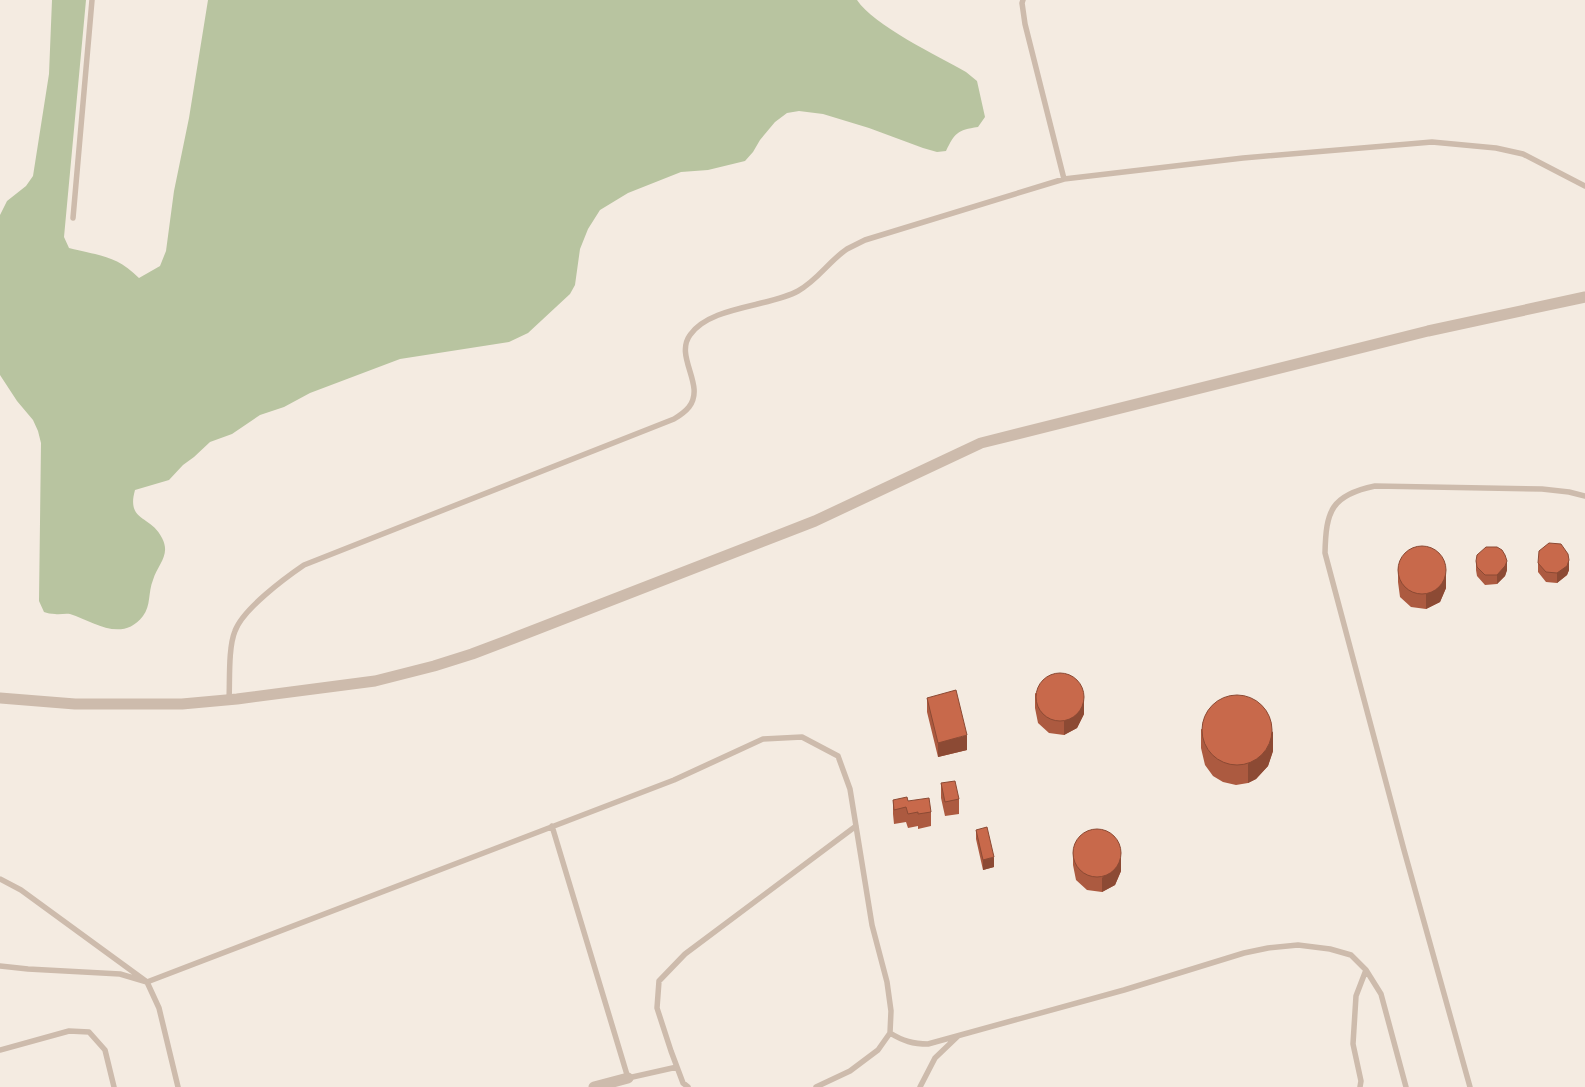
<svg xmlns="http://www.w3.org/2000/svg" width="1585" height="1087" font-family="Jost,sans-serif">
<rect width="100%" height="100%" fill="#f4ebe1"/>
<path fill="#b8c4a0" d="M52,0H86L64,237L69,248C100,256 116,255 139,278L160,266L166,251L174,191L189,118L208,0H857C873,25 938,56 966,72L977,81L985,117L978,127C957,130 955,133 946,151L937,152L923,148L869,128L823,114L799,111L787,113L775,122L760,140L753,152L745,161L708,170L681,172L628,193L600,210L588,229L580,249L575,285L570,294L528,333L509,342L400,359L310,393L284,407L260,415L232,434L210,442L194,457L183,465L169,480L135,490C126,522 151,515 162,538C171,555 158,564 153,580C148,592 151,606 143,616C122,643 94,622 70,614C65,613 60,615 55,614C51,614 47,613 44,612L39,601L41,443L38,431L33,420L17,401L0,375V215L7,201L26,186L33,176L49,74Z"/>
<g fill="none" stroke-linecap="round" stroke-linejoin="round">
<path stroke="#cdbbac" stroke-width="5.5" d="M1023,0L1022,3L1025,24L1064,179
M73,218L92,0
M229,700C230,681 228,648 235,631C243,609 285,578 304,565L674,419C679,416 685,412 689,407C706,385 674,357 690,335C710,306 769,307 798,291C818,280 829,261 847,249C853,246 859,243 865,240L1064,179L1243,158L1432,142L1496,148L1523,154L1585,186
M552,826L628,1078L677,1067
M0,879L21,890L147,982L674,780L763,739L802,737L838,756L850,789L872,925L887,982L891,1011L890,1033L878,1050L850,1071L816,1087
M0,966L28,969L120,974L147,982L159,1008L178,1087
M890,1033C903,1041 913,1044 928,1044L1124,990L1244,953L1268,948L1298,945L1330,949L1351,955L1366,970L1381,994L1406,1087
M0,1050L69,1031L89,1032L105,1050L114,1087
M688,1087L683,1083L671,1051L657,1008L659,981L685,954L856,826
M920,1087L935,1058L958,1036
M1360,1087L1361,1081L1353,1044L1356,996L1366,970
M1470,1087L1404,850L1325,553C1326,511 1331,495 1375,486L1542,489L1569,492L1585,496"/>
<path stroke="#cdbbac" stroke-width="11" d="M0,698L75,704H182L237,699L375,681L434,666L472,654L514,638L815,521L981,443L1428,331L1585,297
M594,1087L628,1078"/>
</g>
<path fill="#ac5a40" d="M1476,561L1507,570L1505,576L1497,584L1485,585L1477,576L1476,570Z
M1538,563L1569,570L1567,575L1557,583L1546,582L1538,572Z
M1398,567L1446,588L1440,602L1426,609L1411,607L1400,597L1398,582Z
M1035,693L1084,714L1077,728L1064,735L1049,733L1038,723L1035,708Z
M927,698L967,750L938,757L927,712Z
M1201,729L1273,751L1268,766L1256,779L1248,783L1236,785L1223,782L1213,776L1205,765L1201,748Z
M941,783L959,799V814L945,816L941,798Z
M893,800L908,801L931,812V826L918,829V826L908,828L906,822L894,824L893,814Z
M976,830L994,867L983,870L976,839Z
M1073,850L1121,871L1115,885L1102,892L1087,890L1076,880L1073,865Z"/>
<path fill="#8c4a34" d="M1569,560V570L1567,575L1557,583V573Z
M1507,561V570L1505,576L1497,584V575Z
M1446,573V588L1440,602L1426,609V594Z
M1084,700V714L1077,728L1064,735V721Z
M1273,731V751L1268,766L1256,779L1248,783V764Z
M967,735V750L938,757V743Z
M994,857V867L983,870V860Z
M1121,857V871L1115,885L1102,892V878Z"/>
<path fill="#c8694b" stroke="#8c4a34" d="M1549,543L1561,544L1568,554L1569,560L1567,566L1557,573L1546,572L1538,563L1539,551Z
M1398 570a24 24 0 1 1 48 0a24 24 0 1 1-48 0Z
M1486,547H1497L1502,550L1505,555L1507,561L1505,566L1497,575H1485L1477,567L1476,561L1477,555Z
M1036 697a24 24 0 1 1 48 0a24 24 0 1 1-48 0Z
M956,690L967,735L938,743L927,698Z
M1202 730a35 35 0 1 1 70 0a35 35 0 1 1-70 0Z
M955,781L959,799L945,802L941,783Z
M907,797L908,801L929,798L931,812L918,814V812L908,814L906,807L894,810L893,800Z
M987,827L994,857L983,860L976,830Z
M1073 853a24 24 0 1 1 48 0a24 24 0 1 1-48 0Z"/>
</svg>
